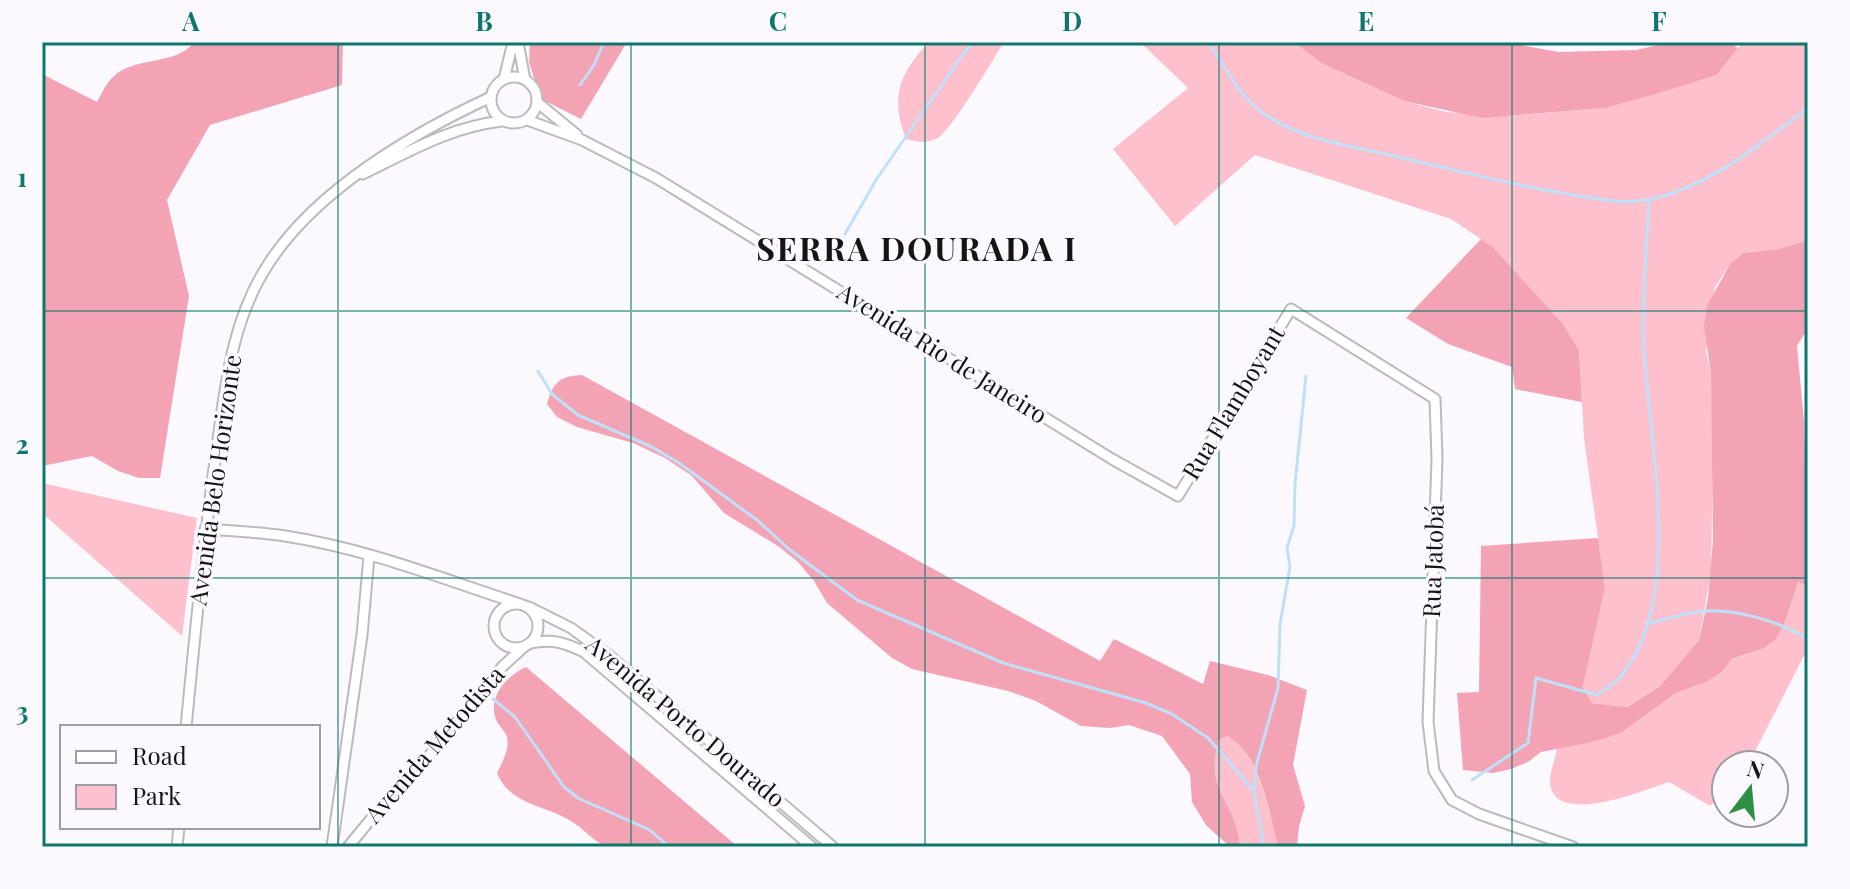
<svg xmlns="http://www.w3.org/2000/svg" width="1850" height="889" font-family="'Playfair Display',serif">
<rect width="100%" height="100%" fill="#fbf9fe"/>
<path fill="#fdc0cc" d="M929,42H1004C993,60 952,129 938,138C928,144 916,142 906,139C890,97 899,74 929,42Z
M1140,42H1294L1321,63L1404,101L1446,112L1510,116L1606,108L1660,93L1717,75L1743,42H1808V240L1779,249L1743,253L1730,264L1715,287L1706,352L1711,373L1713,444L1711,572L1699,640L1660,686L1626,707L1592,703L1583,687L1605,588L1584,439L1579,350L1563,324L1493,247L1451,219L1255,155L1175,226L1113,149L1188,88Z
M42,483L197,518L182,636L42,513Z
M1798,582L1808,586V648L1748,765H1726V794L1710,806L1669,782C1645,790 1556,827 1550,784C1549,773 1556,758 1557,747L1597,741L1621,733L1676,693L1708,681L1722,672L1732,659L1748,654Z
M1227,736C1260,755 1269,812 1278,847H1240C1237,799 1203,794 1219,740Z"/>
<path fill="#f4a3b4" d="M194,42H343L342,85L210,125L167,200L189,296L160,478H139L118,471L92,456L42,466V74L97,102C102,93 106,83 114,76C135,56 177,66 194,42Z
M530,42H627L581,119L541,99L529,62Z
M1294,42H1504L1559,52L1636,50L1671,42H1729L1738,48L1717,75L1660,93L1606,108L1482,118L1404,101L1321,63Z
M1481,239L1493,247L1563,324L1579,350L1582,402L1515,389L1512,367L1448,344L1406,318Z
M1808,240V328L1797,346L1804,421L1808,586L1798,582L1785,621L1776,639L1764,648L1732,659L1722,672L1708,681L1676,693L1621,733L1597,741L1541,752L1528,762L1511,769L1493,773L1463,770L1457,693L1479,692L1481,546L1598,538L1605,588L1583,687L1592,703L1627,707L1660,686L1699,640L1708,599L1713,540L1711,373L1704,326L1707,306L1730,264L1743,253L1779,249Z
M582,375L1100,661L1114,639L1203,684L1210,661L1268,675L1307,690L1293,765L1305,806L1299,826L1297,847H1278C1269,812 1261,755 1227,736L1219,740C1203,794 1237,799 1240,847H1230L1206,825L1192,802L1190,774L1162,736L1129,725L1110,728L1081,726L1036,701L1008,691L912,669L892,658L827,603L814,581L798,562L778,546L724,513L692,476L665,458L633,443L577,427L557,417L547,404C553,382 560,376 582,375Z
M526,667L738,847H607C593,841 584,829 571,821C545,805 510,805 497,773C502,763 510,749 507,737C505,731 500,727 497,722C486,698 506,676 526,667Z"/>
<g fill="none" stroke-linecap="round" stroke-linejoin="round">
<path stroke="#bfe0f9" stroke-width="3" d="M1208,42C1225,66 1238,96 1263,113C1304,142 1360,147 1407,159C1463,172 1517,186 1573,195C1599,199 1626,205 1652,199C1712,185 1760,144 1808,108
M580,85L594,65L604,42
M845,234L876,180L963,54L974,42
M538,371L552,394L578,415L652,447L679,463L757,520L790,550L857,600L1003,663L1146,703L1172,714L1208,738L1254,791
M1650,623C1668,619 1687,612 1705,611C1737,609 1781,622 1808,639
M493,699L515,717L564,787L578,798L650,830L669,847
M1472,780L1528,743L1536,678L1597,695C1605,689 1615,683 1621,676C1689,593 1645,428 1643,328C1643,286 1647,242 1649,200
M1264,847L1254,791L1256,766L1278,688L1280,624L1290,567L1287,548L1294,526L1295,484L1306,376"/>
<g stroke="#bcbabe" stroke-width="13">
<path id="minor" d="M518,42L525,80
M491 100a23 23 0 1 1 46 0a23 23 0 1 1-46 0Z
M504,79L513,42
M537,102L577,135
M527,120L582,140L656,178L1112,459L1178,496L1291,309L1435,399L1437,459L1428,722L1434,771L1452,800L1479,814L1573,847
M363,174C410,151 450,127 502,121
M205,529C232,531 258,532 285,536C365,548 443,579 520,604
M494 626a22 22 0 1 1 44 0a22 22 0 1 1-44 0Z
M529,607L571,628L611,657L833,847
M530,643C552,639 564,642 584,652L812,847
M186,727C195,636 203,545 216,454C225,389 231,320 269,263C316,190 413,133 491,97
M177,847L179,827
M332,847L362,635L369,556
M348,847L399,785L423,763L503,666L525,646"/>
</g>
<use href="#minor" stroke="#fff" stroke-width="9"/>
</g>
<path fill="none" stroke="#0f766e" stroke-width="2" stroke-opacity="0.55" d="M338,42V847M631,42V847M925,42V847M1219,42V847M1512,42V847M42,311H1808M42,578H1808"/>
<g text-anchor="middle" stroke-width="7" stroke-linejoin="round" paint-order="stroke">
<g font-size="24" fill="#151416" stroke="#fbf9fe">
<text transform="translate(942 354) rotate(32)" y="8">Avenida Rio de Janeiro</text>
<text transform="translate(1234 403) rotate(-59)" y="8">Rua Flamboyant</text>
<text transform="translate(216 480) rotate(-82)" y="8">Avenida Belo Horizonte</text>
<text transform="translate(1434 561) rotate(-88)" y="8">Rua Jatobá</text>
<text transform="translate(685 722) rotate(40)" y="8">Avenida Porto Dourado</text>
<text transform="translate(435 745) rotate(-49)" y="8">Avenida Metodista</text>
</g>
<g font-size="32" font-weight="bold" letter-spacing="2" fill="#151416" stroke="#fbf9fe">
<text x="917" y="261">SERRA DOURADA I</text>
</g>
</g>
<rect width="1850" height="889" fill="none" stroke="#fbf9fe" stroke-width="88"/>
<rect x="60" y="725" width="260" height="104" fill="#fbf9fe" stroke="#9f9da1" stroke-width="2"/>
<rect x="76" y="751" width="40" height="12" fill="#ffffff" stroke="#9f9da1" stroke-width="2"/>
<text x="132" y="765" font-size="24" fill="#151416">Road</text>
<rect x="76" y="785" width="40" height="24" fill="#fdc0cc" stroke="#9f9da1" stroke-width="2"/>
<text x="132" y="805" font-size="24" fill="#151416">Park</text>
<g transform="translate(1750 789) rotate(16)"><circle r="38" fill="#fbf9fe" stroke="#9f9da1" stroke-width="2"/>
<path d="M0-6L14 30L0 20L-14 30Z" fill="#2d8f43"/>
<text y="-12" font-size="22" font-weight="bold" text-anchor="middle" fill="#151416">N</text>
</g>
<rect x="44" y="44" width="1762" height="801" fill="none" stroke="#0f766e" stroke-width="3"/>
<g font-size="26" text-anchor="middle" font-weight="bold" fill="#0f766e">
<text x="191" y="31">A</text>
<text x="484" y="31">B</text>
<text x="778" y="31">C</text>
<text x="1072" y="31">D</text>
<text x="1366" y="31">E</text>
<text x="1659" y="31">F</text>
<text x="22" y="187">1</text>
<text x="22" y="454">2</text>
<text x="22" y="721">3</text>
</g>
</svg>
